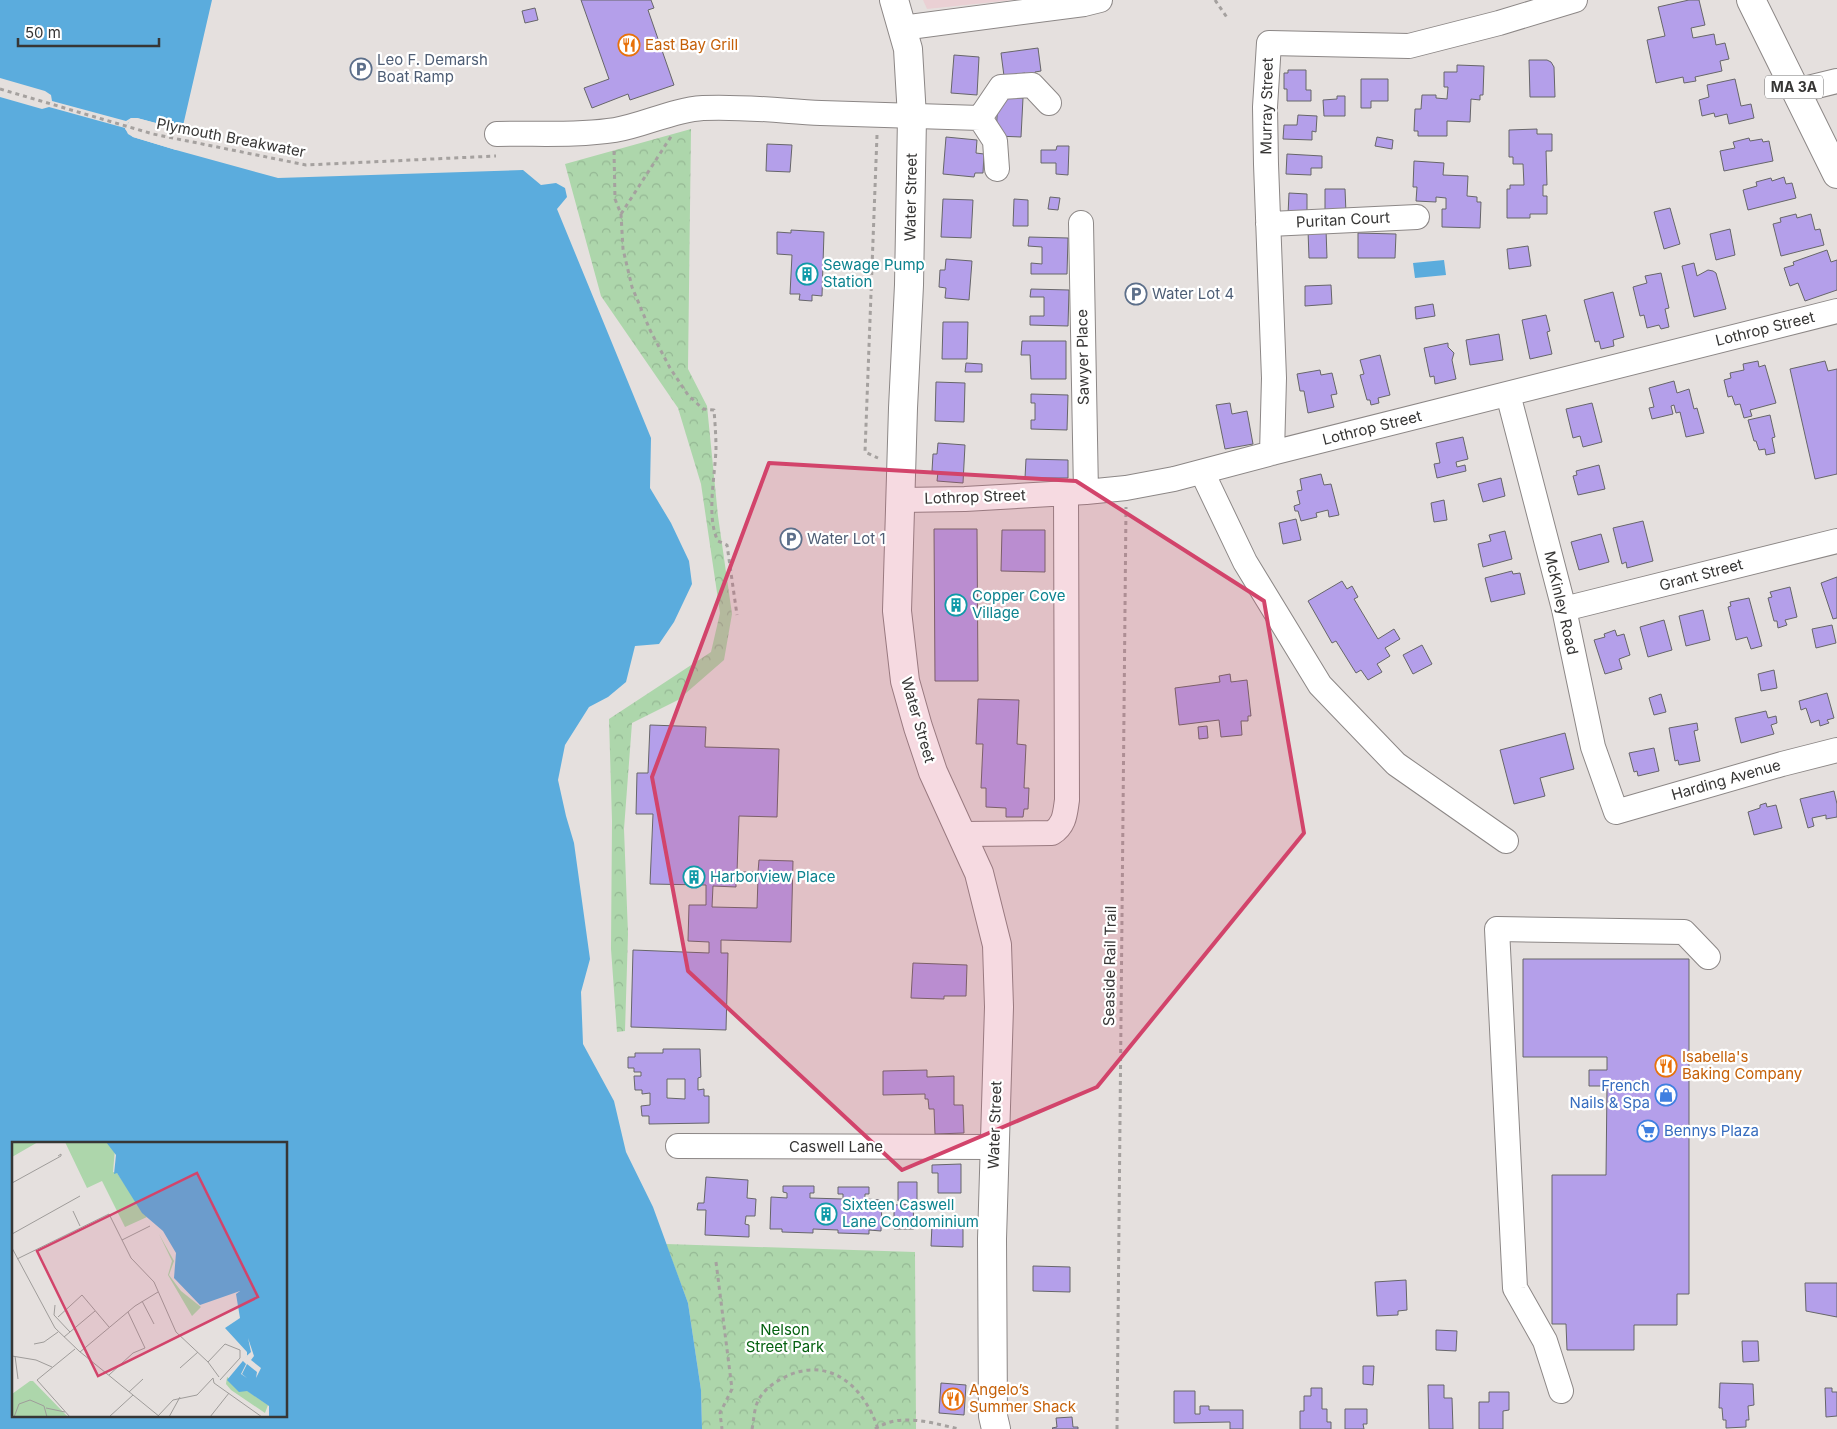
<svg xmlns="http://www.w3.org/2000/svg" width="1837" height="1429" font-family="Inter,sans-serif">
<defs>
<pattern id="forest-crowns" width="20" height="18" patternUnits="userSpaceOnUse" patternTransform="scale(1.25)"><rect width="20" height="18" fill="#add6ab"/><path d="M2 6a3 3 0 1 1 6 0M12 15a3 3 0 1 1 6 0" fill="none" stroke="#95b894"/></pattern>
</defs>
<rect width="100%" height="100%" fill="#e5e0de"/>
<path fill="#ead0d4" d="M923,0H1014L927,9Z"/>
<path fill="url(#forest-crowns)" d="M691,129L688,369L707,406L718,516L732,614L724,660L678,700L632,723L624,829L628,934L625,1031L617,1032L611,949L612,821L609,719L711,652L720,613L701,484L678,408L601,296L565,164Z
M666,1244L915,1252L916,1429H702L701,1390L688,1303Z"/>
<path fill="#5bacdd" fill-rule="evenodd" d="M0,0H212L182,130L137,118H131L125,129L133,137L176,150L278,178L523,170L541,185L556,183L565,188L567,197L557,209L651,438L650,488L671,523L689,561L692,584L674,622L659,644L635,646L626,682L608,697L589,707L565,745L558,780L566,816L574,843L590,959L581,992L583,1044L614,1101L626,1152L653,1207L688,1303L701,1390L702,1429H0ZM14,1143H286V1415H14Z
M1444,260L1446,275L1415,278L1413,263Z"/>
<path fill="#e5e0de" d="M0,78L45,91L51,95L52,101L126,121L131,118H137L182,130L181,133L137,120H131L128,123L127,129L130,132L177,148L176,150L133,137L128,134L125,128L49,107L42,109L0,97Z"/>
<path fill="#b49fea" stroke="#676669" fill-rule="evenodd" d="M581,0H651L654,8L648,10L674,85L630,100L628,94L592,108L584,88L609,79Z
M1689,0H1699L1705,25L1691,28L1693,38L1714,34L1716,45L1725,43L1729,59L1720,61L1722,71L1695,77L1696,81L1684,83L1683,77L1656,83L1647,40L1665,36L1658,7Z
M535,8L538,20L525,23L522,11Z
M1038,48L1041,71L1035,72V76L1026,77L1025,73L1004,76L1001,53Z
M954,55L979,57L977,95L951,93Z
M1529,60H1547L1551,62L1554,67L1555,97H1530Z
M1457,65L1484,66L1483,95H1480V100L1471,99L1470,122L1447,121V136H1418V131H1414L1415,109H1421L1422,95H1436V98L1447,99L1448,87H1444V72H1457Z
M1288,70H1306V90H1311V101H1287V89H1284V73H1288Z
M1361,79H1388V101H1371V108H1361Z
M1735,79L1741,106L1751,104L1754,118L1729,124L1727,114L1715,117L1714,113L1702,116L1699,100L1709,97L1707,85Z
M1337,96H1345V116H1324L1323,100L1337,99Z
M998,97L1023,98L1021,137L996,136Z
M1298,115L1317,116L1316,132L1312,131V140L1283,139L1284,125H1297Z
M1537,129V134H1552V151H1546L1547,185H1543V196H1547V214H1530V218H1507V189H1510V185H1524L1523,164H1513V157H1509V130Z
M946,137L977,140L976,153L984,154L983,173H975L974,177L943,174Z
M1377,137L1393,140L1392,149L1375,146Z
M1749,138L1750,141L1762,139L1763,142L1769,141L1773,161L1724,171L1720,151L1735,148L1733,142Z
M767,144L792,145L790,172L766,171Z
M1057,146H1069L1068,175L1056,174V163H1041V150H1056Z
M1287,154L1322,156V168H1311V175L1286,174Z
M1414,161L1444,163L1443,175L1468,176L1467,196L1477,197V202H1481L1480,228L1442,227V209H1446V198L1436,197V202L1416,201L1417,187H1413Z
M1784,177L1786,184L1792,183L1796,198L1748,210L1743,190L1757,186L1756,182L1771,178L1772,181Z
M1325,189H1345L1346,213L1325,214Z
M1289,193L1307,194V216L1288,215Z
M1050,197L1060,198L1058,210L1048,209Z
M943,199L973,200L971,238L941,237Z
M1014,199L1028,200V226H1013Z
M1670,208L1680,244L1664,249L1654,212Z
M1796,214L1797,218L1811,214L1815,230L1820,229L1824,245L1781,256L1773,224L1781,222L1780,218Z
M1326,229L1327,258H1309L1308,230Z
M1730,229L1735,255L1716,260L1710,234Z
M791,230L824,232L822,296L812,295V301L799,300L800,294H790L792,255L777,254V232L791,233Z
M1358,233L1396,234L1395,258H1358Z
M1029,237L1068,238L1067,274H1031V263L1042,264V247L1028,246Z
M1528,246L1531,266L1509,269L1507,249Z
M1827,250L1831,262L1837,260V290L1805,301L1798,283L1790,286L1784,268L1794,265L1793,262Z
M946,259L972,261L969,300L945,298L946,288L939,287L940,270H945Z
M1694,263L1697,276L1708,270L1713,271L1716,273L1726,309L1694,317L1682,266Z
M1661,273L1669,308L1665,309L1669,327L1661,329L1659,325L1647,328L1644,315L1640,316L1633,287L1647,283L1645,276Z
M1331,285L1332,304L1305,306V286Z
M1031,289L1069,290L1068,326L1030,325V316H1044V297H1030Z
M1613,292L1624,337L1613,340L1614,346L1601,349L1599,341L1595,342L1584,300Z
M1433,304L1435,316L1416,319L1415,307Z
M1546,315L1550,331L1547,332L1552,354L1530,359L1522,320Z
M943,322H968L967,359H942Z
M1499,334L1503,360L1470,365L1466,340Z
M1022,341H1066V379H1031L1030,355H1021Z
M1448,343V347L1454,353L1452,360L1456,379L1435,384L1434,376L1430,377L1424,348Z
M1380,355L1390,395L1378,398L1379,403L1371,405L1370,400H1367L1360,375L1364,374L1360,360Z
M1758,361L1759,367L1765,365L1776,403L1750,410L1752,416L1744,418L1740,404L1735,405L1732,396L1728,397L1724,380L1731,378L1730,373L1744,370L1743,364Z
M1825,361L1828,371L1837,369V474L1815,479L1790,369Z
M966,363L982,364V372H965Z
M1320,370L1321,375L1332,373L1337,394L1331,395L1334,407L1308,413L1304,391H1300L1297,374Z
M1674,381L1677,393L1689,389L1694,409L1697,408L1704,433L1686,437L1680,412L1676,413L1674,405L1671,406L1673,414L1652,419L1649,408L1654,407L1649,388Z
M936,382L965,383L964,422L935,421Z
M1031,394L1068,395L1067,430L1031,429V420H1035V403H1031Z
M1230,403L1232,414L1247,411L1253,444L1225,449L1216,405Z
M1592,403L1602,442L1583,447L1580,436L1573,438L1566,409Z
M1770,415L1775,437L1772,438L1775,453L1766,455L1765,449L1759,450L1756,441H1754L1748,420Z
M1463,437L1468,459L1456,462L1457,467L1465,465L1466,471L1437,478L1434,464L1440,463L1436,443Z
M938,443L965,445L963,483L937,481L938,472L932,471L933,454H937Z
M1026,459L1068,460V478H1025Z
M1599,465L1605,489L1578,495L1573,476L1577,475L1576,471Z
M1321,474L1324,485L1331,484L1339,515L1329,517L1328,510L1316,513L1317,517L1301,521L1298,511H1295L1294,506L1300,504L1297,491L1302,490L1300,479Z
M1501,478L1505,496L1483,502L1478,484Z
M1444,500L1447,520L1434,522L1431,503Z
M1296,519L1301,540L1283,544L1279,523Z
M1643,521L1653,561L1627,568L1626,562L1622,564L1613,528Z
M934,529H977L978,681H935Z
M1002,530H1045V572L1001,571Z
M1505,531L1512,559L1483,567L1478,544L1491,541L1489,535Z
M1601,534L1609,562L1579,570L1571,542Z
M1512,571L1513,574L1520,573L1525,594L1491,602L1485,578Z
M1837,577V618L1833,619L1821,583Z
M1342,581L1347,589L1352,586L1358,597L1354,599L1378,639L1394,629L1400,639L1385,648L1390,656L1377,664L1382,672L1368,680L1361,670L1356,673L1336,641L1332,643L1308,601Z
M1790,587L1797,617L1785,620L1787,625L1778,628L1777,621H1774L1768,598L1772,597L1770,592Z
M1749,598L1762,646L1751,649L1747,637L1736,640L1728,607L1731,606L1730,602Z
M1703,610L1710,640L1686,646L1679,616Z
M1664,620L1672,650L1648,657L1640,627Z
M1832,625L1836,643L1816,648L1812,629Z
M1615,630L1617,636L1624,634L1630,655L1619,659L1622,669L1605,674L1594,640L1605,637L1604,634Z
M1422,645L1432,664L1413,674L1403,655Z
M1774,670L1777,688L1761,691L1758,674Z
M1230,674L1231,682L1247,680L1251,716H1248V721H1241L1242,735L1221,737L1219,720L1179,725L1175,688L1220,682L1219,676Z
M1827,693L1834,718L1827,720L1829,723L1820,726L1819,720L1811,723L1806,708L1801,710L1799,701Z
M1661,694L1666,712L1654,715L1649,698Z
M978,699L1019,700L1017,744L1026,745L1024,788H1029L1028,809H1024L1023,817H1006V808L986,807V788H981L983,744H976Z
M1766,711L1768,718L1776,716L1777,723L1771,725L1774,734L1741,743L1735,718Z
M1697,723L1698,730L1694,731L1700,761L1679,765L1678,760L1675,761L1669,728Z
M650,725L706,727L705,747L779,749L777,817L739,816L737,872H758L759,860L793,861L791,942L721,940V953H728L726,1030L631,1027L633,950L709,953V942L688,941L689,905H706V885L650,884L653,814H636L637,773H648ZM736,877L758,878L757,908L712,907L713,886L736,887Z
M1207,726L1208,738L1199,739L1198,727Z
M1565,733L1574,769L1540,778L1545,796L1514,804L1500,750Z
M1654,748L1659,771L1638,776L1637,771L1634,772L1629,753Z
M1834,791L1837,804V817L1826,819V815L1812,818L1814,826L1808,828L1800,799Z
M1766,803L1767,807L1776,805L1782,828L1754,835L1748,812L1760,808V805Z
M1523,959H1689V1294H1677V1325H1634V1350H1567L1566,1324H1552V1175H1606L1607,1086H1589V1070H1607V1057H1523Z
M913,963L967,965L966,996H944V999L911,998Z
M663,1049H700L701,1077L698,1078V1090L704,1089V1096H709V1123L649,1124V1116H642L641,1106L650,1105V1093L642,1094V1090H635L634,1076H641V1072H634V1068H628V1057H635V1053H663ZM667,1079H685V1099L667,1098Z
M927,1070V1077L954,1076V1105H963L964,1133L935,1134L934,1109H929L928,1099H925V1094L883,1095V1071Z
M961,1164V1193H938V1173H932V1165Z
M706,1177L748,1180L747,1198L756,1199L755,1216H746L745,1224L749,1225V1237L705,1235L706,1210H697L698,1203H704Z
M898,1182H917V1201H898Z
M783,1186H814V1193H810V1198L843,1199V1194H838V1187H869V1194H865V1199L882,1200L881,1231L869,1230V1234L838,1233V1230L813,1229V1233L782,1232V1229H770L771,1197L787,1198V1193L783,1192Z
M913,1204L914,1229H894V1205Z
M939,1219L953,1220V1225H963V1247L931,1246L932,1225L939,1226Z
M1033,1266L1070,1267V1292L1033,1291Z
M1406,1280L1407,1310L1398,1311V1315L1377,1316L1375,1282Z
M1805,1283H1837V1317L1806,1311Z
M1436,1330L1457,1331L1456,1351L1436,1350Z
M1742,1341H1758L1759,1361L1743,1362Z
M1363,1366H1374L1373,1385L1363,1384Z
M941,1383L966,1385L964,1415L939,1413Z
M1720,1383L1753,1384L1754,1405L1748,1406L1749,1420H1746V1427L1726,1428V1420H1723L1722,1408H1719Z
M1428,1385H1444V1398H1452L1453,1429H1429Z
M1311,1388H1322V1409H1327V1422H1331V1429H1300V1411H1304V1396H1311Z
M1825,1388H1832V1392H1837V1416L1826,1417Z
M1174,1391H1195V1414H1200V1406H1209V1410H1243V1429H1230V1422L1174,1423Z
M1489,1392H1509V1410L1503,1411V1429H1479V1402H1489Z
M1345,1409H1367V1424H1363L1364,1429H1345Z
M1072,1417L1073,1427H1078V1429H1053L1052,1428L1057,1427L1056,1418Z"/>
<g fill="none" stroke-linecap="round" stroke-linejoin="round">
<g stroke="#8c8786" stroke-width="26">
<path id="minor" d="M902,28L1084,4L1100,0
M1796,91L1837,81
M980,118L995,141L997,169
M497,134C535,133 576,136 615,130C645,125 672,110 703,108C742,106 782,111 821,113C874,115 927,116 980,118L1001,87L1032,85L1049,103
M1081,223L1086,492
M1268,224L1417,217
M1508,394L1564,609L1593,747L1616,812L1782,764L1837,750
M1272,453L1274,378L1266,164L1265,107L1269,43L1409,46L1499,23L1575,0
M1202,472L1245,562L1320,685L1396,764L1506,841
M901,500L965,499L1086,492L1126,488L1174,479L1272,453L1837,311
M1564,609L1837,541
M963,834L1052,833C1065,825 1065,813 1067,800L1066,493
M678,1146L994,1147
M1561,1391L1545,1341L1515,1288L1497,929L1684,932L1708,957"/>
</g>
<g stroke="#8c8786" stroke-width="30">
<path id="major" d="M894,0L908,49L912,117L909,285L903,408L897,611L905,681L918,727L933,772L979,873L997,945L999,1007L992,1239L993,1416L996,1429
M1751,0L1837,174"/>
</g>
<path stroke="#a5a19f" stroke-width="3" stroke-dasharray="4 4" stroke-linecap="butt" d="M1215,0L1228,19
M0,89L153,134L306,165L496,156
M877,135L865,452L878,458
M614,151L615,199L621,214L623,249L632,287L650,330L670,368L688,395L703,409L714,410C715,423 716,436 716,449C715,477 706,517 718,541L727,545L737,615
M621,214L672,135
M716,1262L732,1389L720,1413L722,1429
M752,1429C754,1420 754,1407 759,1399C765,1388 778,1380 789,1375C833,1357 865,1389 878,1429
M875,1429C900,1412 932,1423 959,1429
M1117,1429L1126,507"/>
<use href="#minor" stroke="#fff" stroke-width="24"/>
<use href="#major" stroke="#fff" stroke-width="28"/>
</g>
<path fill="#d2446b" fill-opacity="0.2" stroke="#d2446b" stroke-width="4" stroke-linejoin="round" d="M769,463L1076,481L1264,601L1304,833L1097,1087L902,1170L688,971L652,777Z"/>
<defs>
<g id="restaurant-ring" transform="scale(1.125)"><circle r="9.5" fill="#fff" stroke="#e8710a" stroke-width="1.5"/><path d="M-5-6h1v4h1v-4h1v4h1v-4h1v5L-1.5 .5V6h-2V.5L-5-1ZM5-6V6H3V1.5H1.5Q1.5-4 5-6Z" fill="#e8710a"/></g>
<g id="parking-ring" transform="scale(1.125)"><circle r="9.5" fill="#fff" stroke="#5c6f8a" stroke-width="1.5"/><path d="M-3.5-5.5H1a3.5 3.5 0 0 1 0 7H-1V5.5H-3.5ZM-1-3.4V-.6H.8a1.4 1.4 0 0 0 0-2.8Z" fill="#5c6f8a"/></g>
<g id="building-ring" transform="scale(1.125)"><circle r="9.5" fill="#fff" stroke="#0f9aa8" stroke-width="1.5"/><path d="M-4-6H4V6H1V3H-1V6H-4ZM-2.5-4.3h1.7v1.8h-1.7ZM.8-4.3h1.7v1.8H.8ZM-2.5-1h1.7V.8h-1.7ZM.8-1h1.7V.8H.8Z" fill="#0f9aa8"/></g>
<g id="shop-ring" transform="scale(1.125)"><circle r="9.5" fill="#fff" stroke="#3f7fe0" stroke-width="1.5"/><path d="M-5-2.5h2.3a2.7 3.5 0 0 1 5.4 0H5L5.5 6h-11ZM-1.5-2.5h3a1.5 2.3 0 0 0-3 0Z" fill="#3f7fe0"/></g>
<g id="supermarket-ring" transform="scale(1.125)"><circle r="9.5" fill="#fff" stroke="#3f7fe0" stroke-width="1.5"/><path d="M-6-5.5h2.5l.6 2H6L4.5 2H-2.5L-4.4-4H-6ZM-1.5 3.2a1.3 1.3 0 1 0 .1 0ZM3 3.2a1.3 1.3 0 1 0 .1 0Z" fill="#3f7fe0"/></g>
</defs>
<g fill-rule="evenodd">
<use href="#restaurant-ring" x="629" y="45"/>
<use href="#parking-ring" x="361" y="69"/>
<use href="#building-ring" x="807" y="274"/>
<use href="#parking-ring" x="1136" y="294"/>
<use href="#parking-ring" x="791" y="539"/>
<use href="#building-ring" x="956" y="605"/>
<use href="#building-ring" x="694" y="877"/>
<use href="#restaurant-ring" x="1666" y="1066"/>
<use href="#shop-ring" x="1666" y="1095"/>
<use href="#supermarket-ring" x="1648" y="1131"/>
<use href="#building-ring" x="826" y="1214"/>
<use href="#restaurant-ring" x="953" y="1399"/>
</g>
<g text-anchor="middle" stroke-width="4.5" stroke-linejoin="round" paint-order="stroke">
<rect fill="#fff" stroke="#737272" stroke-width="1" x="1765" y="75.5" width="58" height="23" rx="4"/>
<g font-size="14" font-weight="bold" fill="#373635">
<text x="1794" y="92">MA 3A</text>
</g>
<g font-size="15" fill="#c56008" stroke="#fff" text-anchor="start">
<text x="645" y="50">East Bay Grill</text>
<text x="1682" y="1062">Isabella's<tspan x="1682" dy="17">Baking Company</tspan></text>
<text x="969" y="1395">Angelo’s<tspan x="969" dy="17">Summer Shack</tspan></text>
</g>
<g font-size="15" fill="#4e5e75" stroke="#fff" text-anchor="start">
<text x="377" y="65">Leo F. Demarsh<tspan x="377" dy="17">Boat Ramp</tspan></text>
<text x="1152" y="299">Water Lot 4</text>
<text x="807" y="544">Water Lot 1</text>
</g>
<g font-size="15" fill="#373635" stroke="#fff">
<text transform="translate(1267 106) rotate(-89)" y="5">Murray Street</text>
<text transform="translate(231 138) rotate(11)" y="5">Plymouth Breakwater</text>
<text transform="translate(911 197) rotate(-89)" y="5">Water Street</text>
<text transform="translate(1343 220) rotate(-3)" y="5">Puritan Court</text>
<text transform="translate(1765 329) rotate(-14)" y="5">Lothrop Street</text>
<text transform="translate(1083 357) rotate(-91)" y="5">Sawyer Place</text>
<text transform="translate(1372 428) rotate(-14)" y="5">Lothrop Street</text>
<text transform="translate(975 497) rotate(-2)" y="5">Lothrop Street</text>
<text transform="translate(1701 575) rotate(-15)" y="5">Grant Street</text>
<text transform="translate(1561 603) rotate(77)" y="5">McKinley Road</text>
<text transform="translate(918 720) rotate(74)" y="5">Water Street</text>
<text transform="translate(1726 780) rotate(-16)" y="5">Harding Avenue</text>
<text transform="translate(1110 966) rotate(-89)" y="5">Seaside Rail Trail</text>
<text transform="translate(995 1125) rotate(-88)" y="5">Water Street</text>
<text x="836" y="1152">Caswell Lane</text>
</g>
<g font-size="15" fill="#0d838f" stroke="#fff" text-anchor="start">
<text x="823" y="270">Sewage Pump<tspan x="823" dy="17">Station</tspan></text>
<text x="972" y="601">Copper Cove<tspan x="972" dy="17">Village</tspan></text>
<text x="710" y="882">Harborview Place</text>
<text x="842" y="1210">Sixteen Caswell<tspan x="842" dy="17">Lane Condominium</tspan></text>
</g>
<g font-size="15" fill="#366cbe" stroke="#fff" text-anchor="end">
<text x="1650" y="1091">French<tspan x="1650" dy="17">Nails &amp; Spa</tspan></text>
<text x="1664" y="1136" text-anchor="start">Bennys Plaza</text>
</g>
<g font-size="15" fill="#056110" stroke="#fff">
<text x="785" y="1335">Nelson<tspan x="785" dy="17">Street Park</tspan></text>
</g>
</g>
<g transform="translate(12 1142)">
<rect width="275" height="275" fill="#e5e0de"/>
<path d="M0,0H26L0,15ZM53,0H94L103,7L101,30L105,31L135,75L113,85L90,39L75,46ZM147,92L162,119L157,133L169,149L189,165L180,174L156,133L160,119ZM215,235L256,263L253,271L219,248L214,242ZM18,239H21L56,275H0V252Z" fill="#add6ab"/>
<path d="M94,0H275V275L257,274V264L235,249L227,250L215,238L235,214V210L213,186L228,176L224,152L228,149L188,163L162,136L164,111L151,89L130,71L105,31L102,32L104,13Z" fill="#5bacdd"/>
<path d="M236,196L242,214L239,218L249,226L244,236L245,230L235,222L230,232L235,236L229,232L234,222L230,218L239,210Z" fill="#e5e0de"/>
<path fill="none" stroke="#9f9c9a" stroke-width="1" d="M0,41L49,14V12L46,14M61,69L68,84M0,92L68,54M110,98L138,84M0,106L43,186L67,209L148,275M5,117L97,72L119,116L142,140L164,190L196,220L207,235M130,159L142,182M43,163L42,173L58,190M46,175L70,153L97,185M52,195L83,169M22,202L32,200L46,190M68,210L123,164L146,150M0,214L24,218L40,225M3,214L6,237M196,220L213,202L228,208V216L208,238M168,226L186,210M97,233L121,211L133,206L116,170M201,236L202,241L250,275M117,250L131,237M34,266L53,270M146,274L161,258L185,253L201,236M2,275L7,262L18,258L32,264L35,275M58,275L25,238L63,207M97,275L121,253M157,275L168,255M198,275L217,251"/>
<path fill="#d2446b" fill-opacity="0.15" stroke="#d2446b" stroke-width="2.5" d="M185,31L246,155L86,234L25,109Z"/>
<rect width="275" height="275" fill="none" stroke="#373635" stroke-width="2.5"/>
</g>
<path d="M18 38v8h141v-8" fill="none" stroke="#373635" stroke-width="2.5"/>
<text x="25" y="38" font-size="15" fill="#373635" stroke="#ffffff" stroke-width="4" paint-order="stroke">50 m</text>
</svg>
